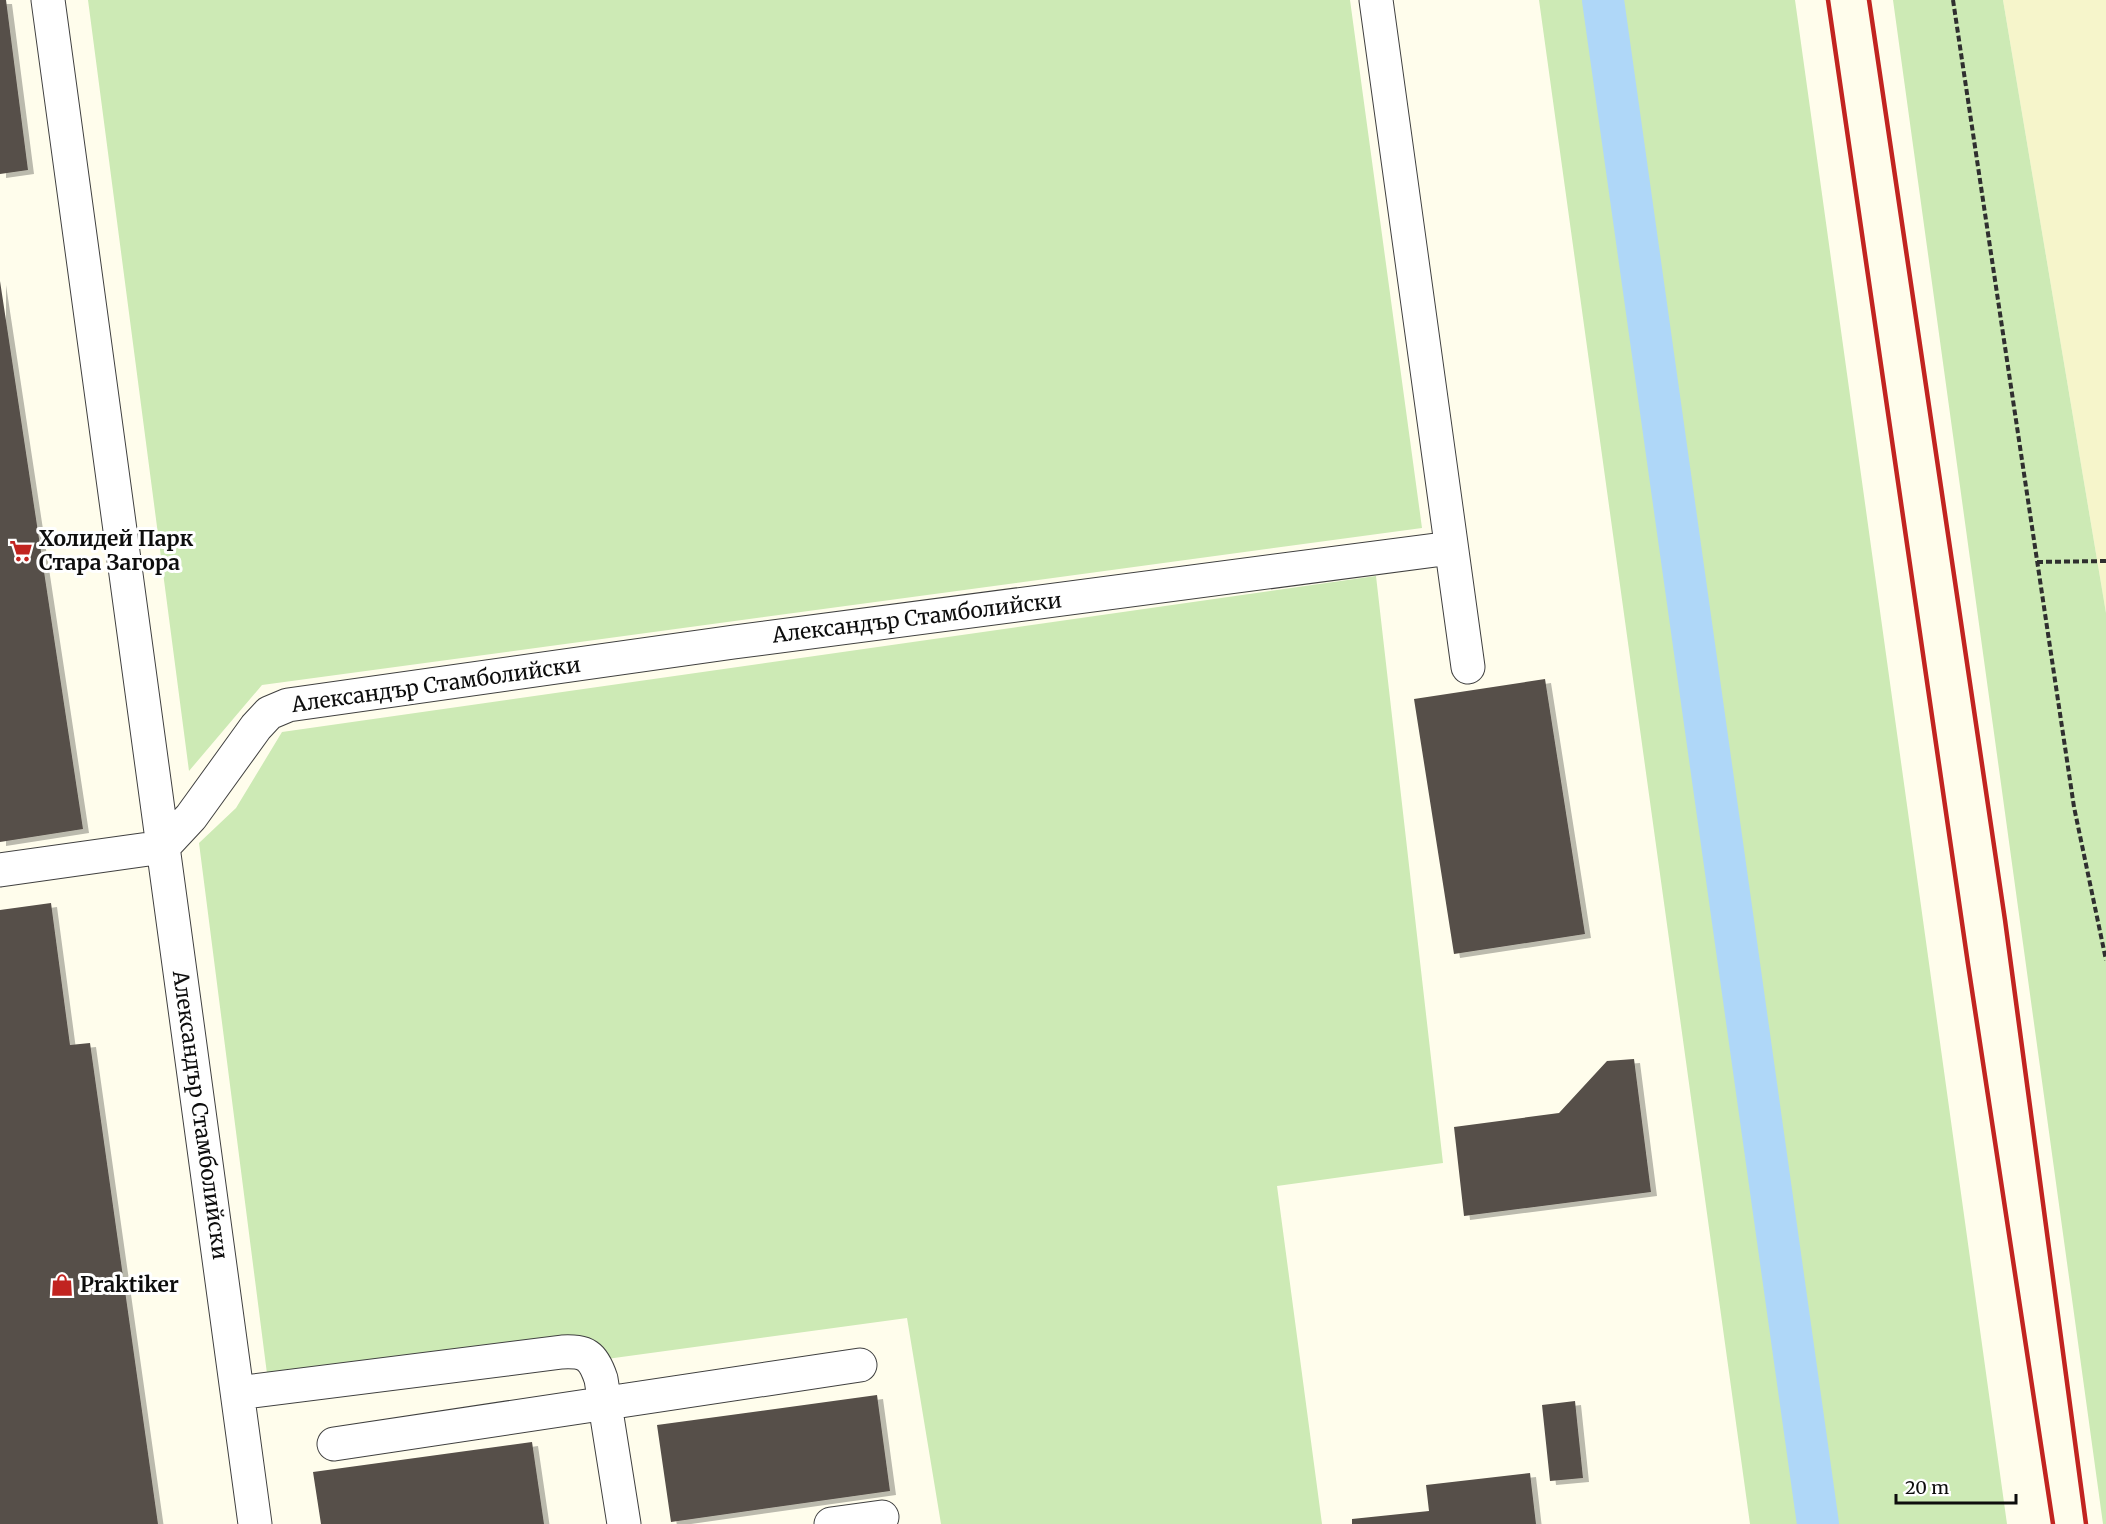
<svg xmlns="http://www.w3.org/2000/svg" width="2106" height="1524" font-family="Merriweather,serif">
<defs>
<filter id="shadow"><feDropShadow dx="6" dy="4" stdDeviation="0" flood-color="#0004"/></filter>
</defs>
<rect width="100%" height="100%" fill="#fffdec"/>
<path fill="#f6f5cb" d="M2003,0H2106V613Z"/>
<path fill="#cdeab5" d="M88,0H1350L1422,528L262,685L189,771Z
M1539,0H1795L2007,1524H1750Z
M1893,0H2003L2106,613V1524H2103Z
M1376,576L1443,1163L1277,1186L1322,1524H941L907,1318L271,1405L199,843L236,808L282,732Z"/>
<g fill="none" stroke-linecap="round" stroke-linejoin="round">
<path stroke="#afd7f8" stroke-width="42" d="M1603,0L1818,1524"/>
</g>
<path fill="#564f49" filter="url(#shadow)" d="M0,0H6L28,170L0,174Z
M0,281L83,829L0,842Z
M1545,679L1585,934L1454,954L1414,699Z
M51,903L70,1045L90,1043L158,1524H0V910Z
M1634,1059L1651,1192L1464,1216L1454,1127L1559,1113L1607,1061Z
M877,1395L890,1491L671,1522L657,1425Z
M1575,1401L1583,1478L1550,1481L1542,1405Z
M532,1442L544,1524H321L313,1472Z
M1530,1473L1536,1524H1352V1519L1429,1511L1426,1485Z"/>
<g fill="none" stroke-linecap="round" stroke-linejoin="round">
<g stroke="#404040" stroke-width="35">
<path id="minor" d="M48,0L255,1524
M1376,0L1468,667
M163,847L191,817L256,727L269,713L288,705L734,642L1451,548
M0,870L163,847
M238,1393L562,1352C586,1351 593,1355 601,1379L624,1524
M334,1444L860,1365
M831,1524L882,1517"/>
</g>
<path stroke="#2f2f2f" stroke-width="4" stroke-dasharray="6 3" stroke-linecap="butt" d="M1953,0L2074,807L2106,960
M2037,562L2106,561"/>
<use href="#minor" stroke="#fff" stroke-width="33"/>
<path stroke="#c12420" stroke-width="4.5" d="M1828,0L1968,964L2053,1524
M1869,0L2005,920L2086,1524"/>
</g>
<defs>
<g id="supermarket-bare" transform="scale(1.8)"><path d="M-6-5.5h2.5l.6 2H6L4.5 2H-2.5L-4.4-4H-6ZM-1.5 3.2a1.3 1.3 0 1 0 .1 0ZM3 3.2a1.3 1.3 0 1 0 .1 0Z" fill="#c12420" stroke="#fff" stroke-width="2.5" paint-order="stroke"/></g>
<g id="shop-bare" transform="scale(1.8)"><path d="M-5-2.5h2.3a2.7 3.5 0 0 1 5.4 0H5L5.5 6h-11ZM-1.5-2.5h3a1.5 2.3 0 0 0-3 0Z" fill="#c12420" stroke="#fff" stroke-width="2.5" paint-order="stroke"/></g>
</defs>
<g fill-rule="evenodd">
<use href="#supermarket-bare" x="21" y="551"/>
<use href="#shop-bare" x="62" y="1285"/>
</g>
<g text-anchor="middle" stroke-width="6" stroke-linejoin="round" paint-order="stroke">
<g font-size="21" font-weight="bold" fill="#0d0d0d" stroke="#fff" text-anchor="start">
<text x="39" y="546">Холидей Парк<tspan x="39" dy="24">Стара Загора</tspan></text>
<text x="80" y="1292">Praktiker</text>
</g>
<g font-size="21" fill="#0d0d0d" stroke="#fff">
<text transform="translate(917 618) rotate(-7)" y="7">Александър Стамболийски</text>
<text transform="translate(436 685) rotate(-8)" y="7">Александър Стамболийски</text>
<text transform="translate(200 1115) rotate(82)" y="7">Александър Стамболийски</text>
</g>
</g>
<path d="M1896 1494v9h120v-9" fill="none" stroke="#0d0d0d" stroke-width="3"/>
<text x="1905" y="1494" font-size="18" fill="#0d0d0d" stroke="#ffffff" stroke-width="4.5" paint-order="stroke">20 m</text>
</svg>
